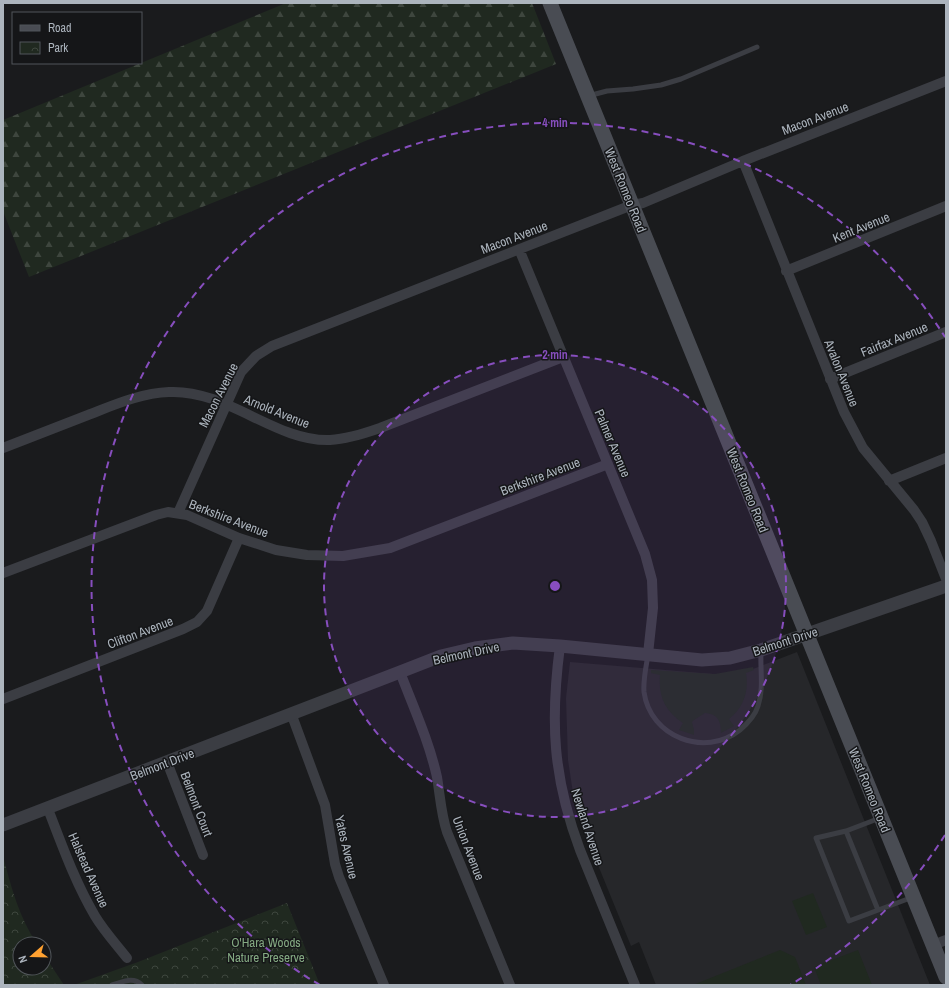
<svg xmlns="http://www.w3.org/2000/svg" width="949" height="988" font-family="'Archivo Narrow',sans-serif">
<defs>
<pattern id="forest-firs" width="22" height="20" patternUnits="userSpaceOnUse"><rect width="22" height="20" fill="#202920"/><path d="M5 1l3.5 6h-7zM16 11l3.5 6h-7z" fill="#3e463e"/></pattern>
<pattern id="park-crowns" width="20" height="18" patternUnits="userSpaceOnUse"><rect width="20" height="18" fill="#202920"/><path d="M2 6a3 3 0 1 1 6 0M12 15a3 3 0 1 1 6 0" fill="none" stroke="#3e463e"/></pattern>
</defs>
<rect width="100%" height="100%" fill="#1a1b1d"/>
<path fill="#26272a" d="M797,652L930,985H656L639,942L631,946L589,843L573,793L568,760L566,698L570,662L725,675L753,669Z"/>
<path fill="#202920" d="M753,667L754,670L746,673C749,691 744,707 729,719L734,726L721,733C721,721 718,714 705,713L694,720L692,722L694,730V735L679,730L683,723C665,711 658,696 660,675L651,673V670L715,674Z
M813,893L827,927L806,935L792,901Z
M780,950L795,957L806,985H693Z
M858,950L872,985H821L814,967Z"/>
<path fill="url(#forest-firs)" d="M286,3H532L556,64L29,277L3,211V120Z"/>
<path fill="url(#park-crowns)" d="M3,856C11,887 19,917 37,944H20V968H44V955L64,985H3Z
M287,903L320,985H74L138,962Z"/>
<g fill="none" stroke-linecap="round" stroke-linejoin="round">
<path stroke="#3b3d43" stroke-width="5" d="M588,96L607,91L633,89L661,85L681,79L757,47
M648,655C646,667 643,680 644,692C650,737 705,758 740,730C747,724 755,716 758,706C764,688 760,670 761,651
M880,818L846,831L816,838L849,921L913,897
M846,831L878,910
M112,985C123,982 133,976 142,985"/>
<path stroke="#3b3d43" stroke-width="10" d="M743,161L844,412L863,448L914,510L922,522L931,541L946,579
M519,249L645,554L652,580L653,608L648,654
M786,271L946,206
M830,379L946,332
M3,448C31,437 59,426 88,415C114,405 141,393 169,392C227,389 275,442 330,440C347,439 363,434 380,428L563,357
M889,481L946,458
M178,513L241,372L256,356L272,346L632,205L643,203L743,161L946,81
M3,573L156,515L168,512L187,515L239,538L276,550L307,555L343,556L390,548L608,464
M560,646C550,722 553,778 580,850L635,985
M400,672C413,706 429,741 437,777C440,795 441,814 447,832L510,985
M3,699L183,629L197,622L207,611L239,538
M291,713L325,805L335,864L339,877L384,985
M167,762L203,855
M48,809C62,845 75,882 95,916C104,931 116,944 127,958
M933,945L946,940"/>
<path stroke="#3b3d43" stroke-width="13" d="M3,825L400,672L441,656L475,648L513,643L560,646L702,660L730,658L761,650L946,586"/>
<path stroke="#494c53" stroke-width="15" d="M550,3L946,977"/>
</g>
<circle cx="555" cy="586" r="231" fill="#874ebe" fill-opacity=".12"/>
<g fill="none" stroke="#874ebe" stroke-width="2" stroke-dasharray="7 5">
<circle cx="555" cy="586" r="231"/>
<path d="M945 835A463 463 0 0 1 790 985M320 985A463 463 0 1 1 945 337"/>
</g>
<g text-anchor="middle" stroke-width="3" stroke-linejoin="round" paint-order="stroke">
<g font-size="13" fill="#acb4bd" stroke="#151618">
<text transform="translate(815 118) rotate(-21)" y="5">Macon Avenue</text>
<text transform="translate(626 190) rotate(68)" y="5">West Romeo Road</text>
<text transform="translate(861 227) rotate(-22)" y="5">Kent Avenue</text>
<text transform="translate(514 237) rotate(-21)" y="5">Macon Avenue</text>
<text transform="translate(894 339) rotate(-22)" y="5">Fairfax Avenue</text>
<text transform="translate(842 373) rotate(68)" y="5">Avalon Avenue</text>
<text transform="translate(218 395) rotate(-63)" y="5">Macon Avenue</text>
<text transform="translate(277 411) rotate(22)" y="5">Arnold Avenue</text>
<text transform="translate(613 443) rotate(67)" y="5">Palmer Avenue</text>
<text transform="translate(540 476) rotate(-21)" y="5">Berkshire Avenue</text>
<text transform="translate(748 490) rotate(68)" y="5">West Romeo Road</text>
<text transform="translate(229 518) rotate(21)" y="5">Berkshire Avenue</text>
<text transform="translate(140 632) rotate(-21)" y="5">Clifton Avenue</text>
<text transform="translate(785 641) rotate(-18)" y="5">Belmont Drive</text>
<text transform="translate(466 653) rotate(-12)" y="5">Belmont Drive</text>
<text transform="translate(162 764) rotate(-21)" y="5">Belmont Drive</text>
<text transform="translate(870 790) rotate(68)" y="5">West Romeo Road</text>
<text transform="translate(197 804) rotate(69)" y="5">Belmont Court</text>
<text transform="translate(588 827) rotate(72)" y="5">Newland Avenue</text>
<text transform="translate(347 847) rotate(77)" y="5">Yates Avenue</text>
<text transform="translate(469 848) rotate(69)" y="5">Union Avenue</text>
<text transform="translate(89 870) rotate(66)" y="5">Halstead Avenue</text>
</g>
<g font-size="13" fill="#84a982" stroke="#151618">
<text x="266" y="947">O'Hara Woods<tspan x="266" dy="15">Nature Preserve</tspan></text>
</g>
</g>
<circle cx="555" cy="586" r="6" fill="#874ebe" stroke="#151618" stroke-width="2"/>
<g font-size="12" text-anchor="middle" font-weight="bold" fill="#874ebe" stroke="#151618" stroke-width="3" stroke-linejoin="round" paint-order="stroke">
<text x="555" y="127">4 min</text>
<text x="555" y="359">2 min</text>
</g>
<rect width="949" height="988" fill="none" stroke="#acb4bd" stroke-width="8"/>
<rect x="12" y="12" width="130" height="52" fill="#151618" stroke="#51555a"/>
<rect x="20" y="25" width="20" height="6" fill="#494c53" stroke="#51555a"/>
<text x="48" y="32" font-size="12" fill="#acb4bd">Road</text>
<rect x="20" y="42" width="20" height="12" fill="url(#park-crowns)" stroke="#51555a"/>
<text x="48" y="52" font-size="12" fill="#acb4bd">Park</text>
<g transform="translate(32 956) rotate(250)"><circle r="19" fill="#151618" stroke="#51555a"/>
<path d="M0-3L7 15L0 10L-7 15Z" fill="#ffa131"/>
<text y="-6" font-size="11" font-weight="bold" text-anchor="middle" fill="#acb4bd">N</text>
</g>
</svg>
